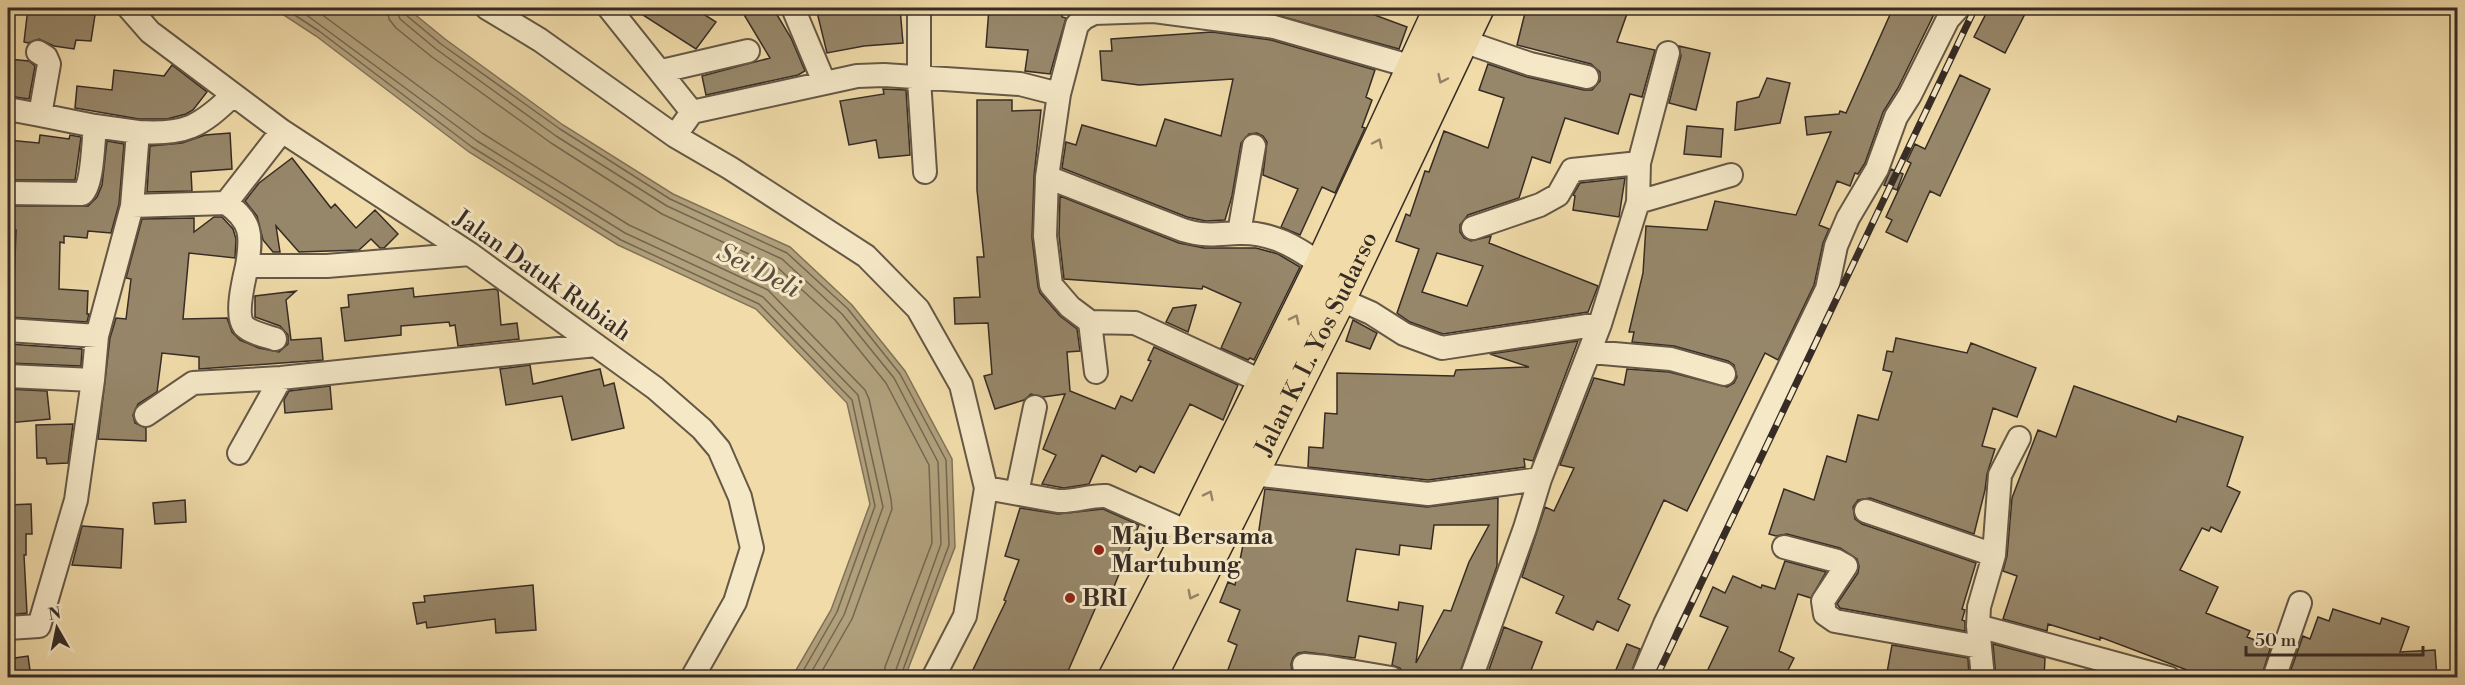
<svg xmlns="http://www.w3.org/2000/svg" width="2465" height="685" font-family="'Libre Bodoni',serif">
<rect width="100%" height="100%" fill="#f0dba9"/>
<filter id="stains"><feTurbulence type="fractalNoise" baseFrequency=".00333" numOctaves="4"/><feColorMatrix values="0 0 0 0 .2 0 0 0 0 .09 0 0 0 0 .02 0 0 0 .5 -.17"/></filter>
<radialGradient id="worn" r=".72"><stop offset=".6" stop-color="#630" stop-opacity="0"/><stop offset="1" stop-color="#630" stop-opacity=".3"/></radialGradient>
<path fill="#b1a07c" stroke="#807259" stroke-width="1.5" d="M273,8H407L445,39L563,125L673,194L790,247L852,305L905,371L952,459L955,547L905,677H792L831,610L870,504L847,403L756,309L618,245L469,152L316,36Z"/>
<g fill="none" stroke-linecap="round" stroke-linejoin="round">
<path stroke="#746650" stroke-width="1.5" d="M284,8L319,31L472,147L621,240L759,304L852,400L875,506L837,612L799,678
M297,8L477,141L625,233L763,297L858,395L883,507L844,615L808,678
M313,8L482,133L629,225L768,290L865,390L869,399L891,499L892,509L852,619L818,678
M387,8L389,19L396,28L432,57L551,143L662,214L777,267L835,320L886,383L929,465L932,543L885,667L884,678
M396,8L400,19L436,49L556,136L667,206L782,259L842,314L894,378L938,462L941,544L893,678
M403,8L406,15L441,44L560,129L670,199L787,253L848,309L900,374L946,460L949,545L900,678"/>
</g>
<path fill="#97876a" stroke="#372c25" stroke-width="1.5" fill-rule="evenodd" d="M28,8H80V13L95,15L91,41L76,40L74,49L54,46L39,39L28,43L24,42Z
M632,8H694L716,22L696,49Z
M740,8H773L791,38L805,71L798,75L706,95L702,76L770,58Z
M816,8H900L903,43L864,46L827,53Z
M989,8H1063L1062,17L1066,18L1050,74L1025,71L1028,50L986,47Z
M1265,8H1356L1407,27L1399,49L1269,13L1265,11Z
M1544,8H1629L1617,42L1655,50L1642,97L1630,94L1618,134L1565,118L1550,163L1532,157L1519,198L1468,215L1460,225V232L1464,238L1471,241L1491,236L1489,243L1598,286L1588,312L1443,334L1410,322L1397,313L1419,249L1396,241L1406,214L1410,216L1425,171L1429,172L1444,131L1488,148L1504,98L1479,90L1488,64L1527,77L1584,90H1592L1600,81V72L1591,64L1517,45L1526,9L1542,13ZM1437,253L1483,266L1467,306L1422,292Z
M1893,8H1937L1898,88L1883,112L1865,163L1858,174L1855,173L1850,186L1837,181L1819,225L1829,229L1823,243L1814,285L1778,360L1765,353L1687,511L1664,500L1618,599L1630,605L1618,631L1597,621L1593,630L1556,613L1564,596L1522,577L1545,507L1554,511L1574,468L1560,465L1594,378L1624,385L1627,369L1669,372L1727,387L1734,383L1737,377L1734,365L1728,361L1674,346L1632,342L1634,332H1629L1643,273L1646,226L1707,230L1715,201L1796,215L1831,132L1807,135L1805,117L1839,114L1840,111L1846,113Z
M1989,8H2028L2005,53L1974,37Z
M1212,32L1271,40L1375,70L1366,97L1372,100L1362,127L1365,128L1335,193L1322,187L1300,235L1281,227L1298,189L1263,175L1267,142L1263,136L1257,133L1249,134L1241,143L1232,196L1225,220L1206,221L1187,217L1062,168L1066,142L1076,145L1082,125L1156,146L1165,119L1221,136L1233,79L1139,85L1102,80L1100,51H1112L1111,39Z
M1679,46L1710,53L1696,110L1669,103L1681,56Z
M8,59L29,61L35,66L29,99L8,96Z
M172,65L207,92L193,110L186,114L167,119H139L75,108L77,86L112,90L114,70L164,76Z
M1960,75L1990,89L1940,196L1930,191L1907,242L1886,232L1892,220L1886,217L1911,163L1907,161L1915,144L1925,149Z
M1767,78L1790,83L1780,123L1735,130L1737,102L1759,97Z
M883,89L906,90L910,155L879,158L876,140L849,145L840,101L884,94Z
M977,100H1012V111L1041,110L1034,176L1032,238L1038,287L1040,293L1060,316L1077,329L1080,351L1067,352L1070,391L1115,409L1121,396L1132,401L1151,361L1148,360L1154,347L1238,385L1223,420L1190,404L1154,473L1140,466L1136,472L1102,455L1089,484L1064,488L1042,484L1056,455L1043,449L1065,394L1043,397L1031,394L1024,400L995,409L984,376L992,374L988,323L955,324L954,298L980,297L977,257H984L977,190Z
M1687,126L1723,129L1721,157L1684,154Z
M230,133L232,169L191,172L192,191L147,192L150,146L182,143L205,135Z
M40,135L69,139L70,135L81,137L75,180H8V140L39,143Z
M107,141L124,144L119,204L111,233L88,231L87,238L64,236V243L60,242L59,289L88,291L87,314H89L87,322L8,317V287H14L16,230L8,229V206H88L97,197L102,185Z
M292,158L331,208L335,204L356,228L375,210L398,234L384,248H380L371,239L359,250L299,252L276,226L280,252H273L263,240L257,216L245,201L259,183Z
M1891,169L1903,174L1897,190L1884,185Z
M1625,178L1619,217L1573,210L1575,196L1573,195L1580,183Z
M1060,196L1179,243L1204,248H1256L1278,254L1300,267L1254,360L1250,358L1248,360L1221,348L1241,303L1203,286L1202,289L1064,279L1059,235Z
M214,217H222L233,229L236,239L235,258L189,253L183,319L227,318L232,332L240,340L259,348L279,352L288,344V335L280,326L255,317V296L296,291L286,300L291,340L321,338L323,360L199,369V357L162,353L157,392L138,404L133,415L135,423L146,428V441L98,439L110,338L116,318L126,319L131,279L126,278L142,219L194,218V232Z
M413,288L414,297L495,289L498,291L501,325L517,323L519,339L458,346L455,325L450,326L449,322L401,326V335L345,341L341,308L349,307L348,295Z
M1196,305L1188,332L1166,322L1173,308Z
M1353,320L1377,333L1370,349L1346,341Z
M1896,338L1967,353L1971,343L2036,368L2017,417L1993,408L1982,446L1995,449L1987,474L1985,490L1974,534L1870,498L1858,500L1853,507L1855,519L1862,524L1976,563L1962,609L1965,610L1962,620L1965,621V631L1840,608L1837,604L1858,573L1859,566L1857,559L1840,548L1787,534L1776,536L1769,534L1784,489L1814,500L1827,456L1846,462L1858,415L1878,420L1892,372L1883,370L1887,351L1893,352Z
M1578,341L1533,461L1524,459L1525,467L1428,480L1308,467L1309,447L1323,448L1325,413L1337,414V373L1454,376L1456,370L1529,367L1490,354Z
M8,344L82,349L81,366L8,363Z
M530,365L533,384L600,369L604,386L614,383L624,428L572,440L562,396L506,405L500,369Z
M330,386L332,409L285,413L284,400L289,391Z
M2074,386L2176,422L2178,416L2243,437L2227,486L2240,492L2221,532L2211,527L2209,531L2202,528L2180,570L2218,587L2206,613L2250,631L2247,637L2271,646L2261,678H2208L2100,637V640L2048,624L2047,631L2003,619L2017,576L2003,571L2007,556L2012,498L2038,430L2056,437Z
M8,389L47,391L50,419L8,423Z
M73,424L68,463L47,464L46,458H37L36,425Z
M1265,489L1427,507L1498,498L1497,566L1458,678H1408L1409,675H1404L1400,668L1392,665L1396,643L1359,636L1355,658L1305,652L1298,653L1293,658L1291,664L1292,671L1300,678H1225L1237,645L1228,641L1240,610L1220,602L1228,582L1235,585L1244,540L1257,543ZM1434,525H1489L1469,562L1451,611L1444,610L1416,663L1423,606L1399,602L1398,610L1347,601L1356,549L1399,555L1400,545L1431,549Z
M185,500L186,522L155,524L153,503Z
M31,504L32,534H26V555H24L27,613L8,615V505Z
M1020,508L1058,514L1103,509L1139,525L1113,589L1105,586L1065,678H969L1006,601L1004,600L1019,560L1005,556Z
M82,526L123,529L121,568L72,565Z
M1785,561L1826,572L1811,598L1798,594L1779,651L1794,658L1784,678H1704L1728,627L1700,616L1713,587L1725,593L1733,576L1761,588L1762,585L1775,589Z
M533,585L536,630L496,633L495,619L427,628L426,622L417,624L413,603L425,602L424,596Z
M2333,609L2380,624L2382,618L2409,627L2400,652L2435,650L2437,678H2288L2303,636L2310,639L2318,617L2329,621Z
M1504,627L1542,642L1528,678H1486Z
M1627,644L1640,649L1629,678L1615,672Z
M1993,644L2045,658L2044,678H1996Z
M1892,645L1968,658L1969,678H1886Z
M28,656L31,678H8V659Z"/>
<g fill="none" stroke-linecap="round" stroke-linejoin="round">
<g stroke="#655846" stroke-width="26">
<path id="street" d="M129,8L150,32L282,131L470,254L655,388L702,429L719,449L740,497L752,548L735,602L692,678
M487,8L540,40L675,136L730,168L866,256L918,309L961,385L986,488L965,616L933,678
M609,8L692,112
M793,8L824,82
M919,8V79L925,172
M1460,40L1530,64L1587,77
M38,52L46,57L49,64L40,115L95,126L138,132
M662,71L748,51
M8,109L40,115
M675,136L692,112L857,76L884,75L1020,84L1059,94
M1047,177L1183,230C1206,237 1216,234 1239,233C1272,232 1296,247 1322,265
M8,193L82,194C93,185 93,142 95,126
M1638,202L1731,175
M226,203L282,131
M132,206L226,203C252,221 252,236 247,266
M1473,228L1540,205L1558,195L1572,170L1639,163
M1239,233L1254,146
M1339,299L1371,313L1404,334L1442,348L1600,324
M1090,322L1096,372
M8,330L97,336
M275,339C266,336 251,333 244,326C235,315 244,279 247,266H327L470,254
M1591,352L1671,359L1724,374
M8,376L93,380L76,500L39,626L8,628
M93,380L97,336L132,206L138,132C185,135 200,127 233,95
M1263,382L1135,323L1090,322L1070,307L1051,285L1045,236L1047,177L1059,94L1077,25L1084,18L1094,13L1154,11L1274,27L1413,67
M146,415L193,383L281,378L596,345
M239,453L281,378
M1252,474L1428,494L1540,479
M986,488L1058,501C1075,502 1090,495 1106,496L1190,533
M1017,493L1035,407
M1866,511L1994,555
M1784,547L1837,561L1846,566L1823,601L1825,614L1835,621L1980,647
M1978,626L2169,678
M1304,665L1326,667L1391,678
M1471,678L1525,528L1540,479L1600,324L1638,202L1639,163L1668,53
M1642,678L1665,624L1827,289L1836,246L1848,218L1877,169L1896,117L1910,95L1948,19L1958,8
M1983,678L1978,626L1979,607L1994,555L2000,475L2019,438
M2274,678L2300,603"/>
</g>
<g stroke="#372c25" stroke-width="36">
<g id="highway">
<path d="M1115,678L1190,533L1322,265L1441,8"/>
<path id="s1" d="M1149,678L1339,299L1477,8"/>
</g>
</g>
<use href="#street" stroke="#f5e8c7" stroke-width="22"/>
<use href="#highway" stroke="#f0dba9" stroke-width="33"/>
<g stroke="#372c25" stroke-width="7">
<path id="rail" d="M1656,678L1975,8"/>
</g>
<use href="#rail" stroke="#f5e8c7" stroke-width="4.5" stroke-dasharray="14" stroke-linecap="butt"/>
</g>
<defs><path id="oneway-chevron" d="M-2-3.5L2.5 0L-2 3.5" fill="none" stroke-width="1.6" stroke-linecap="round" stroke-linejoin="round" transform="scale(1.5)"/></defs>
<g stroke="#948467">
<use href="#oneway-chevron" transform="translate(1442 79) rotate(115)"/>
<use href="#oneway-chevron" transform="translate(1378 143) rotate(-65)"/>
<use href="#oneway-chevron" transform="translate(1295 319) rotate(-64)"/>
<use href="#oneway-chevron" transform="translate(1209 495) rotate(-64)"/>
<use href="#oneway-chevron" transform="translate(1192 595) rotate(117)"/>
</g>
<g fill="#8f2418" stroke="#f5e8c7" stroke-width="2">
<circle cx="1099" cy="550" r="6"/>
<circle cx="1070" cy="598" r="6"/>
</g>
<g text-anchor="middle" stroke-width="6" stroke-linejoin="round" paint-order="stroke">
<g font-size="24" fill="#372c25" stroke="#f5e8c7">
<text transform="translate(543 275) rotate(35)" y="8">Jalan Datuk Rubiah</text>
<text dy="8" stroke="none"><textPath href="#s1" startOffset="374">Jalan K. L. Yos Sudarso</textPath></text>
</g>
<g font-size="24" font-weight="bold" fill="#372c25" stroke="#f5e8c7" text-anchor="start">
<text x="1111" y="544">Maju Bersama<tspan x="1111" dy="28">Martubung</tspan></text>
<text x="1082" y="606">BRI</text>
</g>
<g font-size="26" font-style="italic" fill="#5c4f3f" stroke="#f5e8c7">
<text transform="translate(759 270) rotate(27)" y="9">Sei Deli</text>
</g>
</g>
<rect width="2465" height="685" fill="none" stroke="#f0dba9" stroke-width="30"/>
<rect x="9" y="9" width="2447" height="667" fill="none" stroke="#372c25" stroke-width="3"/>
<rect x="15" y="15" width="2435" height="655" fill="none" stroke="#372c25" stroke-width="1.5"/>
<g transform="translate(57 628) rotate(351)" stroke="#f5e8c7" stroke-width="4.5" paint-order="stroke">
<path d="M0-4.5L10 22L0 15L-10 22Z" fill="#372c25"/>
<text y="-9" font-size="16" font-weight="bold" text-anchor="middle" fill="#372c25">N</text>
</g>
<path d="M2246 646v9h177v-9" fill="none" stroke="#372c25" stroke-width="3"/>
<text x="2255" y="646" font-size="18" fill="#372c25" stroke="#f5e8c7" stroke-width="4.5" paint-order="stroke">50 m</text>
<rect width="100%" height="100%" filter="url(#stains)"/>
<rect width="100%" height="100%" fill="url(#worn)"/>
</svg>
